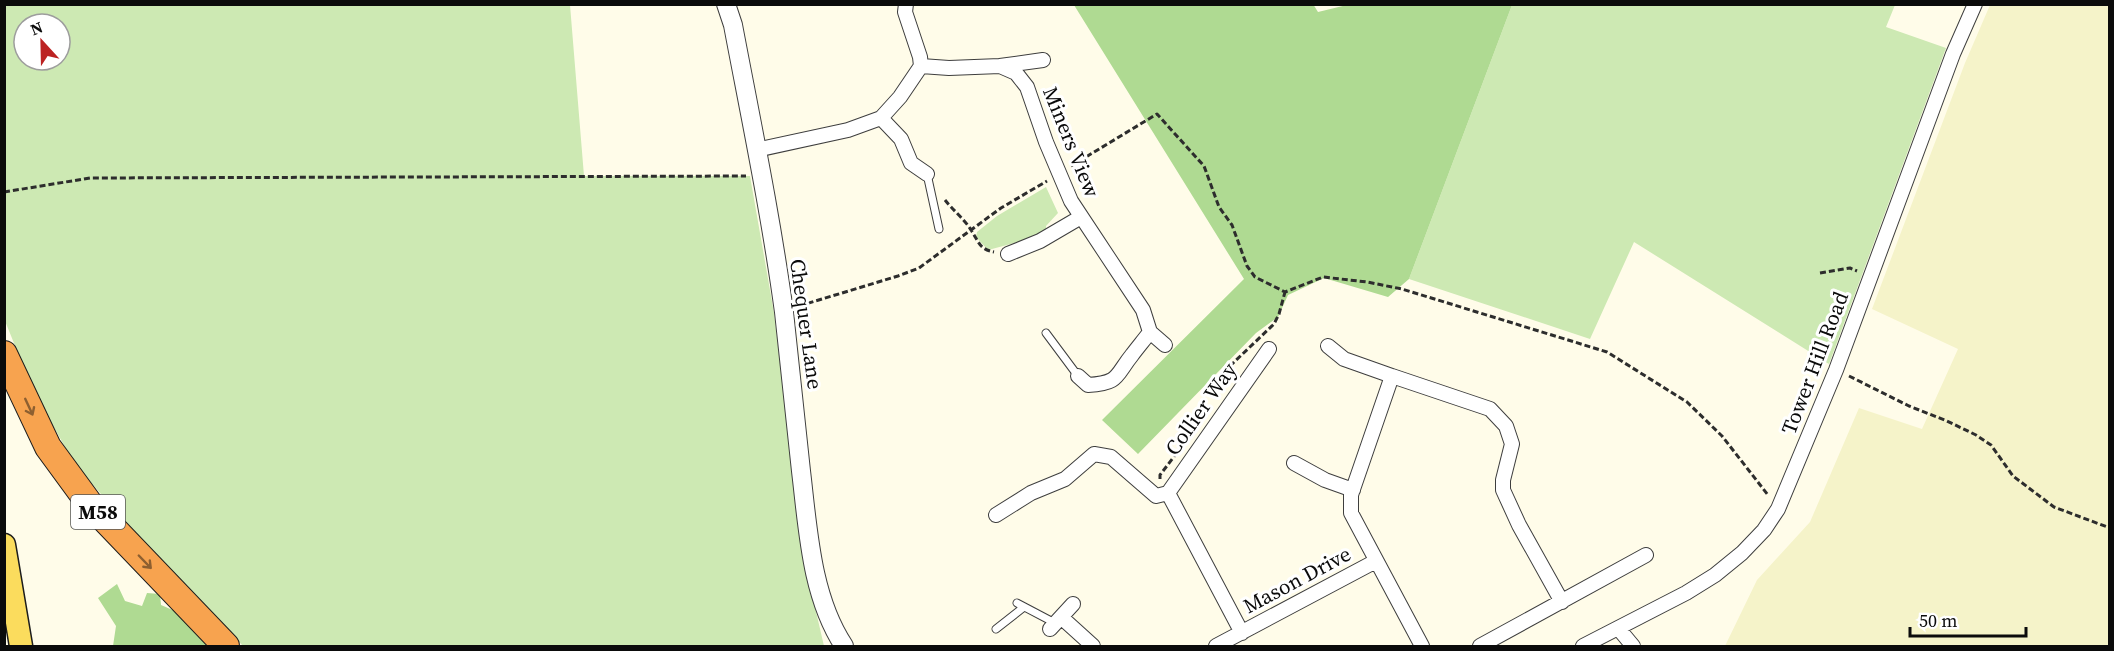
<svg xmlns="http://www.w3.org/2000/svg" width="2114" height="651" font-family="'Source Serif 4',serif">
<rect width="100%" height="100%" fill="#fffce9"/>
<path fill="#f5f3c9" d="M1990,5H2109V646H1725L1757,580L1810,522L1859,408L1922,429L1958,349L1872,309L1965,63Z"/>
<path fill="#cde9b3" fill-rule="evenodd" d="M4,5H570L584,176H750L774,313L804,560L824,646H243L141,540L74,463L33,390L5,321ZM24,24H60V60H24Z
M1512,5H1895L1886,27L1946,48L1829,364L1634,242L1590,339L1409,279Z
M1046,187L1058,213L1046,226V230L1029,239L992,249L988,250L976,237L977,232L997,216Z"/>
<path fill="#afda92" d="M1313,4L1318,12L1351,4L1512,5L1409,279L1388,297L1324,278L1288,295L1278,317L1256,333L1138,454L1102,420L1244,279L1074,5Z
M117,584L125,601L142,606L147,593L160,594L161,605L175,611L210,646H113L116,626L98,598Z"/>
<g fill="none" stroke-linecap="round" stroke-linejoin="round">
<g stroke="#3e3e3e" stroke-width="9">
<path id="service" d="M927,174L939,229
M1046,333L1078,376
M1017,603L1055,623
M996,629L1024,607"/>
</g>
<g stroke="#3e3e3e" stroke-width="16">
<path id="minor" d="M921,66L949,68L1000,66L1016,73L1027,87L1046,142L1071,201L1143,310L1150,332C1144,340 1138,347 1132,355C1115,376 1120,383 1088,385L1078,376
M1000,66L1043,60
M881,118L901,139L911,163L927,174
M756,150L848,130L881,118L900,97L921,66L920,57L905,12L906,4
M1008,254L1040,241L1081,217
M1150,332L1165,345
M1328,346L1344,359L1392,376L1351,495V513L1422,646
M1392,376L1490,409L1506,426L1512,444L1503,480V490L1519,525L1562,602
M1294,463L1325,480L1353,490
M996,515L1031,493L1065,479L1094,454L1111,457L1156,496L1168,493
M1061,617L1093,646
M1618,628L1633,646
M1050,629L1073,604
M1242,633L1168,493L1269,349
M1216,646L1376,561
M1480,646L1646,555
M1583,646L1686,593L1715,575L1742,553L1764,530L1778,509L1836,370L1953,54L1975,4"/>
</g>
<g stroke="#3e3e3e" stroke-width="20">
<path id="tertiary" d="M726,4L733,25C751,120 771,216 784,312C790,365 795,418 801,471C808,529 811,596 844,646"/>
</g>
<g stroke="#1c1c1c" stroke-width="25">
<path id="primary" d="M4,545L21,646"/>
</g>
<g stroke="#1c1c1c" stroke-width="28">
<path id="motorway" d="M4,354L48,447L89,503L226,646"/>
</g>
<path stroke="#2d2d2d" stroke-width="3" stroke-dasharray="6 3" stroke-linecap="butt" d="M1071,166L1157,114L1204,166L1219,207L1232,225L1247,266L1255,277L1285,292L1323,277L1367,282L1402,289L1607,352L1687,402L1722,436L1768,495
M4,192L90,178L746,176
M945,200C952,209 966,221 971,230C979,242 979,249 994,252
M1820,273L1850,268L1857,271
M799,306L898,276L919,268L1001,208L1047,181
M1849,376L1909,406L1947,421L1976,435L1991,445L2013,476L2054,507L2110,528
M1226,384L1231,365L1274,324L1279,314L1285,292
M1160,479V475L1179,450"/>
<use href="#service" stroke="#fff" stroke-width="7"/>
<use href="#minor" stroke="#fff" stroke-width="14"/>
<use href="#tertiary" stroke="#fff" stroke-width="18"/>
<use href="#primary" stroke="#fbdc5d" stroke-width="22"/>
<use href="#motorway" stroke="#f7a34f" stroke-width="26"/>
</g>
<defs><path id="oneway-shaft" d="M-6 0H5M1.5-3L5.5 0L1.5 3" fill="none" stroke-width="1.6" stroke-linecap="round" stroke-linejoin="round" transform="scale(1.5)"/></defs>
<g stroke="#8d5f30">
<use href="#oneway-shaft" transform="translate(29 407) rotate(65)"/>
<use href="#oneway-shaft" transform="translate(145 562) rotate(46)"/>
</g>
<g text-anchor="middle" stroke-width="6" stroke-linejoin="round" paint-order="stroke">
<rect fill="#fff" stroke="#545454" stroke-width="1.5" x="71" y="495" width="54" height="34" rx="4.5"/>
<g font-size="20" font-weight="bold" fill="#0b0b0b">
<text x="98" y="519">M58</text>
</g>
<g font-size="21" fill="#0b0b0b" stroke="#fff">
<text transform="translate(1071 142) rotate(68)" y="7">Miners View</text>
<text transform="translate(806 324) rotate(82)" y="7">Chequer Lane</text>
<text transform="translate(1815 363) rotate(-69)" y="7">Tower Hill Road</text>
<text transform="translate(1201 409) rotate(-55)" y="7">Collier Way</text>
<text transform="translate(1297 580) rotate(-28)" y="7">Mason Drive</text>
</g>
</g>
<rect width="2114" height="651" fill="none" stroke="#0b0b0b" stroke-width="12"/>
<g transform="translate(42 42) rotate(338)"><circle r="28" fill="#ffffff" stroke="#9d9d9d" stroke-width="1.5"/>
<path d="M0-4.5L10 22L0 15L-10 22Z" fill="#bc2222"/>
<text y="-9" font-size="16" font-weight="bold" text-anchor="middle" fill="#0b0b0b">N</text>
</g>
<path d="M1910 627v9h116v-9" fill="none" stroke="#0b0b0b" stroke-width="3"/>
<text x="1919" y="627" font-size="18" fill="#0b0b0b" stroke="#ffffff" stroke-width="4.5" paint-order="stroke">50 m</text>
</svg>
